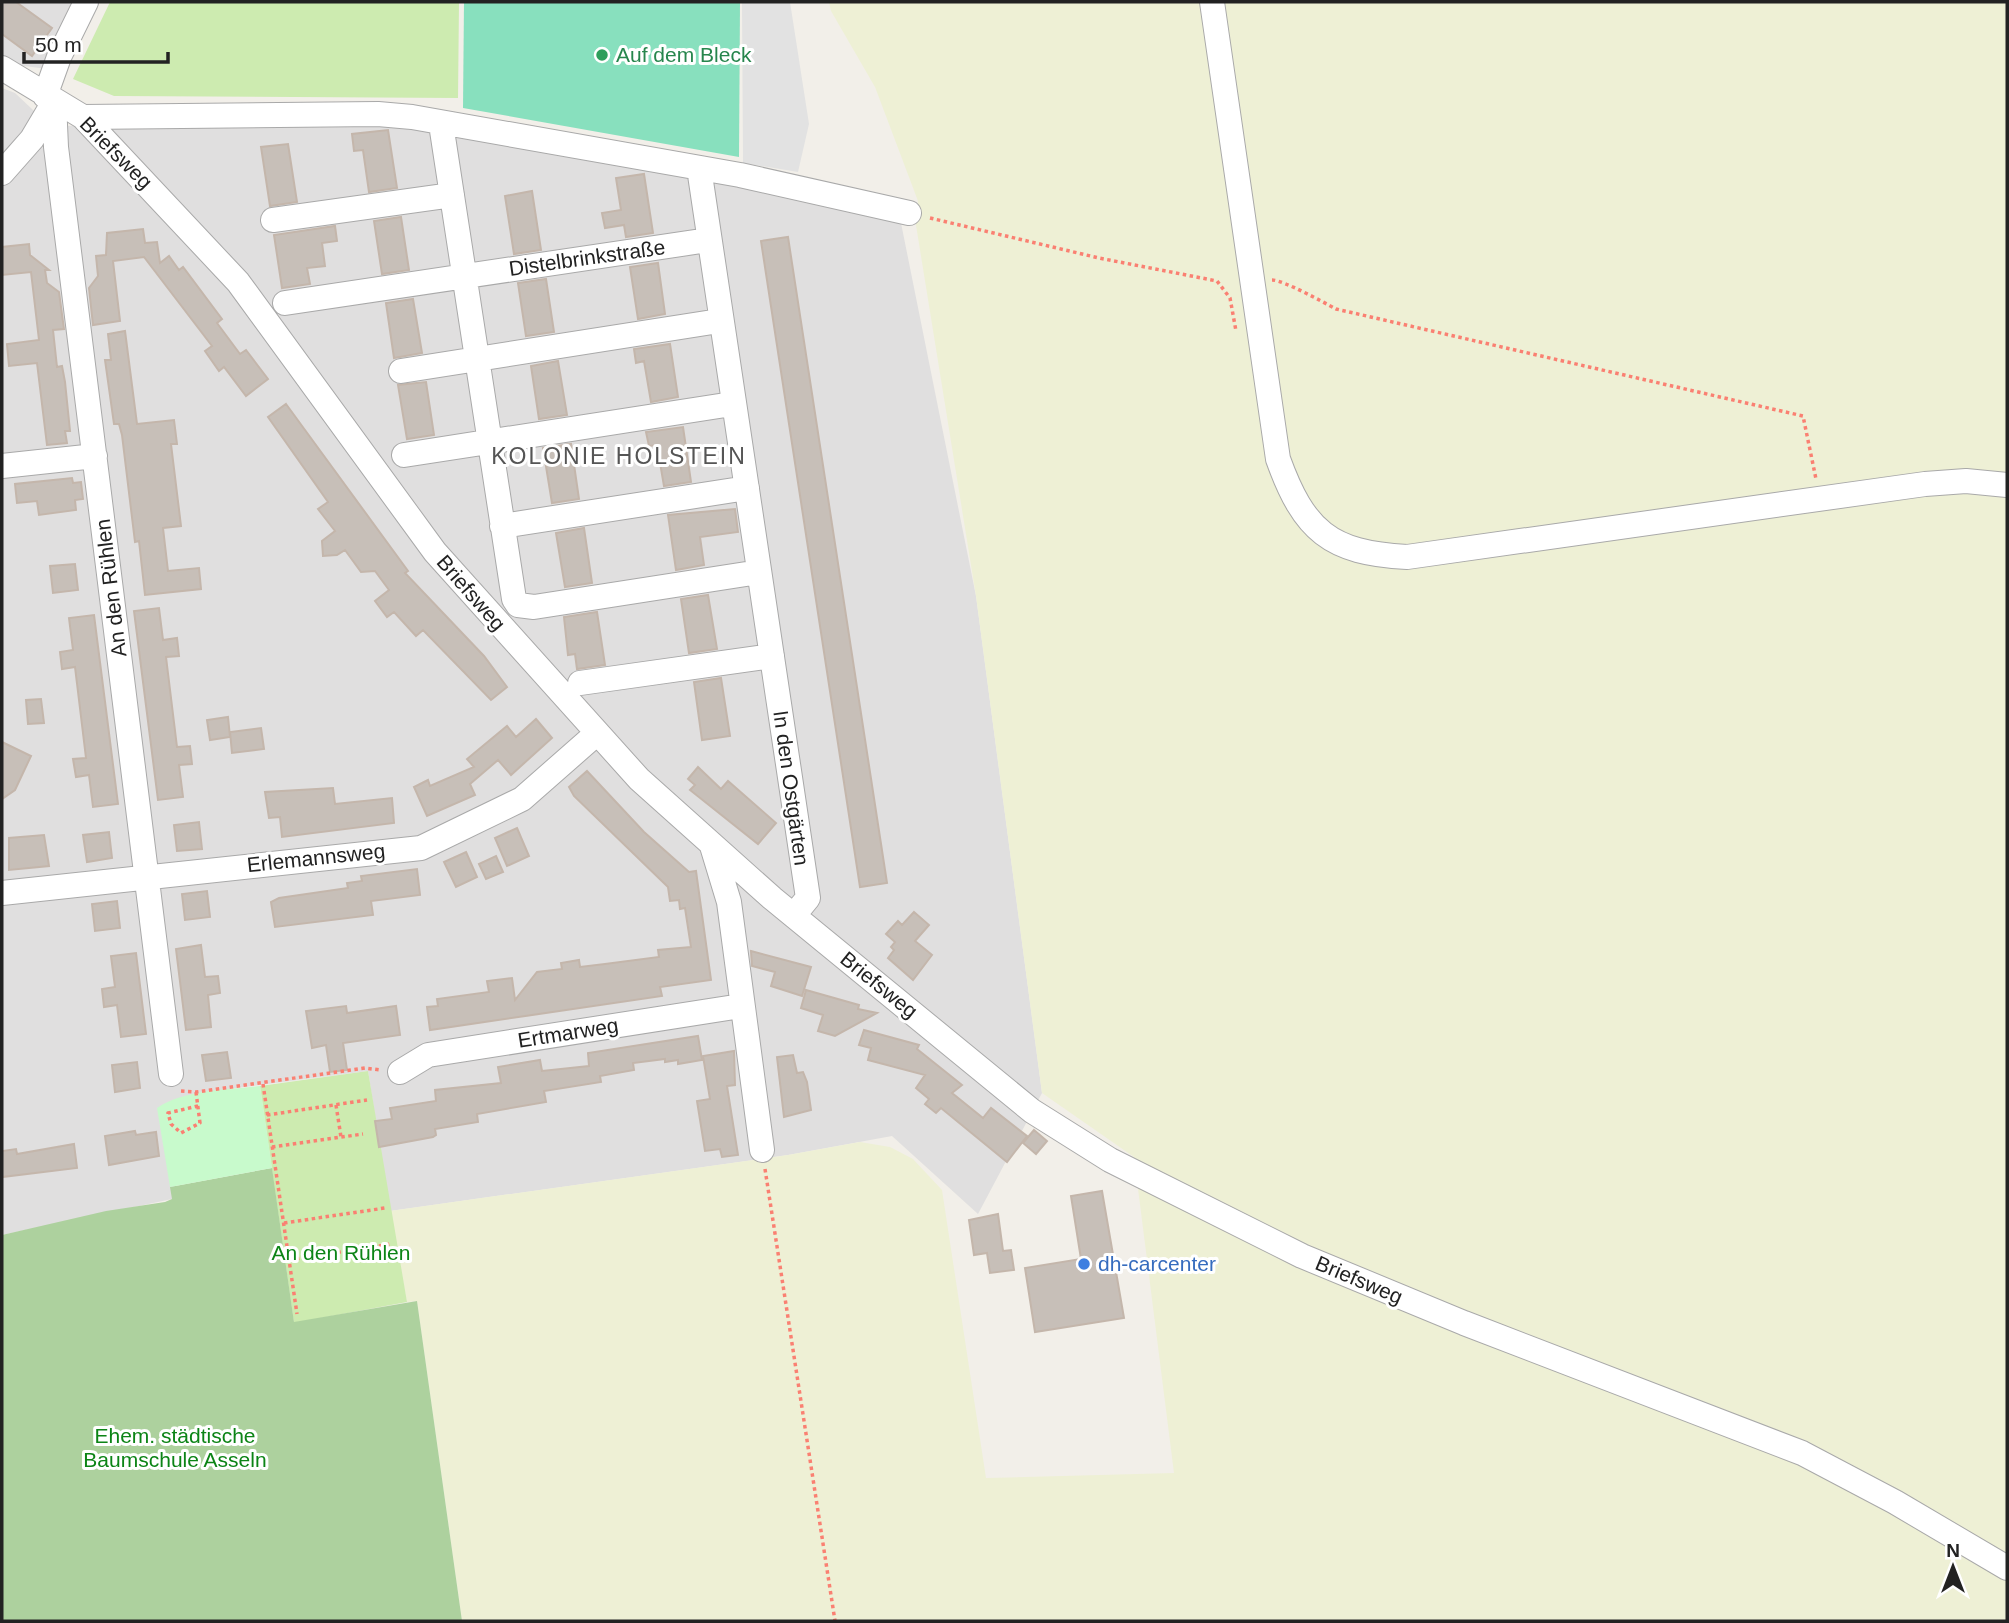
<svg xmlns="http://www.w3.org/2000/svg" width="2009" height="1623" font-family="Arial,sans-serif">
<rect width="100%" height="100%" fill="#f2efe9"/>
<path fill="#e0dfdf" d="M2,2H78L47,69L2,63Z
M2,88L15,93L50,126L397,123L713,180L901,223L976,596L1042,1093L978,1214L892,1136L788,1155L390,1211L368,1071L199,1093L172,1199L2,1235Z"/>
<path fill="#eef0d5" d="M829,2H2007V1621H462L417,1301L407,1302L390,1211L788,1155L860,1142L890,1147L913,1159L942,1190L986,1478L1174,1473L1134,1157L1042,1093L976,596L915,219L918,201L875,87L831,11Z"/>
<path fill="#cdebb0" d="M110,2H459L458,98L114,96L73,79Z
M368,1071L407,1302L294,1323L260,1086Z"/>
<path fill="#add19e" d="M272,1168L294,1322L417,1301L462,1621H2V1235L106,1211L165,1202L172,1199L170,1187Z"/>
<path fill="#c8facc" d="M260,1086L272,1168L170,1187L157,1108C185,1089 228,1090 260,1086Z"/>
<path fill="#88e0be" d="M464,2H740L739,157L463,108Z"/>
<path fill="#e2e2e2" d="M742,2H790L809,124L798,172L743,163Z"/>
<path fill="#c7bfb8" stroke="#c4b6ab" stroke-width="2" d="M2,2H16L52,28L32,56L2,34Z
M388,130L397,188L369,192L363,150L354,151L352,134Z
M288,144L297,202L270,206L261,147Z
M644,174L653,233L626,237L624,225L605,228L602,213L621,210L616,178Z
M532,191L541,250L514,254L505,196Z
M401,217L409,270L382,274L374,221Z
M335,226L337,241L322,243L325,266L307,268L310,284L282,288L274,235Z
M143,229L145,243L157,242L160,263L169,256L179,270L183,267L222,319L217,323L240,354L246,350L268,379L246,396L224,367L219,371L205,351L212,346L144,257L113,261L120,321L93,325L89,288L98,276L96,256L106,255L107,233Z
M788,237L887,883L860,887L761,241Z
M29,244L30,255L49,270H45L47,283L59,292L64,329L53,330L57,367L62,366L65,382L70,431H65L67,443L47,445L37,363L9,366L7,344L39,340L31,272L2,275V247Z
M658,263L665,314L638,319L630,267Z
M546,279L554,332L526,336L518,283Z
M413,299L422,353L394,358L386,303Z
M125,331L137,424L174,420L177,444H171L181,526L163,528L168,571L199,568L201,589L145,595L139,541L135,542L122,435L119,424H114L105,360H111L108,334Z
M670,344L678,397L651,402L644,361L636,363L634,349Z
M558,361L567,415L539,419L531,366Z
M426,382L434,435L407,439L398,385Z
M286,404L408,571L405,573L484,656L507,687L491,700L423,630L416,636L394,612L387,617L375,601L389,590L375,571L361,572L345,550L337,555L323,556L322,541L335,531L318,509L328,502L268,417Z
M683,427L691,482L664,486L657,445L649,446L646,432Z
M571,444L579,499L552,503L543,448Z
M72,478L73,483L81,482L83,499L75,500L76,510L39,515L37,501L17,503L15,484Z
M735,509L738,532L700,537L704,565L676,570L668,515Z
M584,528L592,583L565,587L556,533Z
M75,564L78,590L53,593L50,566Z
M708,595L717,649L689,653L681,599Z
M159,608L163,640L177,638L179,656L166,657L177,747L190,746L192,764L179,765L183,797L158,800L134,611Z
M597,612L605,665L577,669L575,654L568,655L564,617Z
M94,615L118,804L93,807L89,775L76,777L73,759L86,758L75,667L62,669L60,652L73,650L69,618Z
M721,678L730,736L702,740L694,682Z
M41,699L44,723L28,724L26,700Z
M228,717L230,737L210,740L207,720Z
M536,719L552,738L511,775L498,760L470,784L475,795L427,816L414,787L428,780L430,786L474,767L467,759L507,726L516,737Z
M261,728L264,749L232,753L230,732Z
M2,742L31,756L15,790L2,799Z
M698,767L721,789L728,781L776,823L758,844L690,790L695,785L688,779Z
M587,771L644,832L689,872L696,871L711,980L660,987L662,996L430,1030L427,1007L438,1006L437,999L489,992L487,981L512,978L515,1000L537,972L562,969L561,963L579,960L580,967L605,964L659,957L658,950L691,947L685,908L680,909L679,900L670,901L668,887L574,796L569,787Z
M333,788L335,804L392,798L394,823L282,837L280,817L269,818L265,792Z
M199,822L202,849L177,851L174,825Z
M517,828L529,856L507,866L495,838Z
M109,832L112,858L87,862L83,835Z
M44,835L49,866L9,870V838Z
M466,852L477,877L456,887L444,862Z
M496,856L503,872L486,879L479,864Z
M417,869L420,895L371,901L373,915L275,927L271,902L279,898L348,888L347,883L362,881L361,876Z
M207,891L210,917L185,920L182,894Z
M117,901L120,928L95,931L92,904Z
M914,912L929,925L915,941L932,955L913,980L888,958L894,950L891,947L895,942L886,934L898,921L902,925Z
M201,945L205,977L218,976L220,993L208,995L211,1027L186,1030L176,949Z
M751,951L811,967L802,996L771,986L775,972L752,966Z
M136,953L146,1034L121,1037L117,1005L104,1007L102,989L115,987L111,956Z
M806,990L859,1005L858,1009L877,1013L835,1036L818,1031L823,1015L801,1008Z
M346,1006L347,1013L396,1006L400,1035L343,1043L347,1070L330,1072L326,1045L312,1048L306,1011Z
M864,1030L919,1045L917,1049L962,1085L952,1093L983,1118L991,1108L1027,1136L1007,1162L941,1108L936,1113L925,1104L929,1099L916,1088L925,1075L868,1060L871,1048L859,1045Z
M698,1036L702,1060L678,1064V1060L665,1062V1059L633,1063L634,1070L600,1076L601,1082L544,1091L546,1102L477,1114L478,1122L435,1129L436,1135L433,1137L379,1147L375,1121L392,1119L390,1108L436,1101L435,1090L501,1083L498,1067L540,1060L542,1071L589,1066L588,1053Z
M734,1051L735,1085L727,1086L738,1155L722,1157L720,1149L705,1151L697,1101L710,1099L703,1056Z
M227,1052L231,1078L206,1081L202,1055Z
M793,1055L797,1073L803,1072L807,1082L811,1110L784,1117L777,1057Z
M137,1062L140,1088L115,1092L112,1065Z
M1034,1130L1047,1141L1036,1154L1023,1143Z
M135,1131L136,1135L156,1132L159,1156L109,1165L105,1136Z
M74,1144L77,1168L2,1177V1151L16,1149L17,1154Z
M1102,1191L1124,1318L1035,1332L1025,1268L1081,1259L1071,1196Z
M998,1214L1003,1251L1011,1250L1014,1270L990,1273L987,1253L974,1255L969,1220Z"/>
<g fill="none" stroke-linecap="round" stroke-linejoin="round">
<g stroke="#a9a9a9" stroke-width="26">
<path id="minor" d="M1212,2L1278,459C1304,531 1330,553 1407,557L1925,484L1966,481L2007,485
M2,68L83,117L238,282L435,552L639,779L772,898L1032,1111L1110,1160L1302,1256L1464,1323L1802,1453L1895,1502L2007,1568
M45,96L59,57L86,2
M54,102L56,147L171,1074
M83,117L378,114L412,117L740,175L909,213
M441,124L514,599L518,605L534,607L759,572
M699,168L808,898L794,915
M2,173L32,139L54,102
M273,220L452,195
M285,303L708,240
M401,371L719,321
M404,455L732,404
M2,466L95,456
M502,526L747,488
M580,683L772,656
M712,846L729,902L762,1150
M2,893L421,848L522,799L596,734
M400,1072L428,1055L741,1006"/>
</g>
<path stroke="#fa8072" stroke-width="3.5" stroke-dasharray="3.5 3.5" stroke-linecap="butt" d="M930,218L1099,258L1217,281L1230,298L1236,331
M1272,280C1283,280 1323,302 1336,309L1803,416L1816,479
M263,1084L297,1314
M181,1091L196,1092L365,1068L380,1070
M196,1092L200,1123L181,1133L171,1124L168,1113L198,1106
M336,1105L341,1137
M267,1115L367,1100
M272,1147L363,1134
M765,1169L835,1621
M284,1223L385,1208
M289,1260L391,1244"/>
<use href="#minor" stroke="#fff" stroke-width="24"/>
</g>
<circle fill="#2e9e5b" stroke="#fff" stroke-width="2.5" cx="602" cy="55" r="7"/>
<circle fill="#3f7fe0" stroke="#fff" stroke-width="2.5" cx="1084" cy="1264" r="7"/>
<g text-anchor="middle" stroke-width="6" stroke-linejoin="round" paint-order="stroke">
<g font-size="21" fill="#27864d" stroke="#fff" text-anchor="start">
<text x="616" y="62">Auf dem Bleck</text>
</g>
<g font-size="21" fill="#222" stroke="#fff">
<text transform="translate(116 153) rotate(45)" y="7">Briefsweg</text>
<text transform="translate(587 258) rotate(-8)" y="7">Distelbrinkstraße</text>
<text transform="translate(111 588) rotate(-97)" y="7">An den Rühlen</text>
<text transform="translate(471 593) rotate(49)" y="7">Briefsweg</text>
<text transform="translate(791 788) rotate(82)" y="7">In den Ostgärten</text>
<text transform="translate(316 858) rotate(-6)" y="7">Erlemannsweg</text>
<text transform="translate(879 985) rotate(39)" y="7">Briefsweg</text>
<text transform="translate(568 1033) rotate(-9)" y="7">Ertmarweg</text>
<text transform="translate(1359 1280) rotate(23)" y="7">Briefsweg</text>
</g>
<g font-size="21" fill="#0c8416" stroke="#fff">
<text x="341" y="1260">An den Rühlen</text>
<text x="175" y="1443">Ehem. städtische<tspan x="175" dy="24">Baumschule Asseln</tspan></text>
</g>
<g font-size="21" fill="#366cbe" stroke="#fff" text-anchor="start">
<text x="1098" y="1271">dh-carcenter</text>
</g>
<g font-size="23" letter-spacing="2" fill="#555" stroke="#fff">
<text x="619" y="464">KOLONIE HOLSTEIN</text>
</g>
</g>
<rect width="2009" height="1623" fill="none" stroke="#222222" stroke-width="7"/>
<g transform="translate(1953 1567)" stroke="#ffffff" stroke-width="5" paint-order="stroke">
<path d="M0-5L12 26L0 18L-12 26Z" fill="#222222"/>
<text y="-10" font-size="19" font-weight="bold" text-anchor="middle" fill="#222222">N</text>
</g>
<path d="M24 52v10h144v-10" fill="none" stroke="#222222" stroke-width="3.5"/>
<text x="35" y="52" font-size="21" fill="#222222" stroke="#ffffff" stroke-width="5" paint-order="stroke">50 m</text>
</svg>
